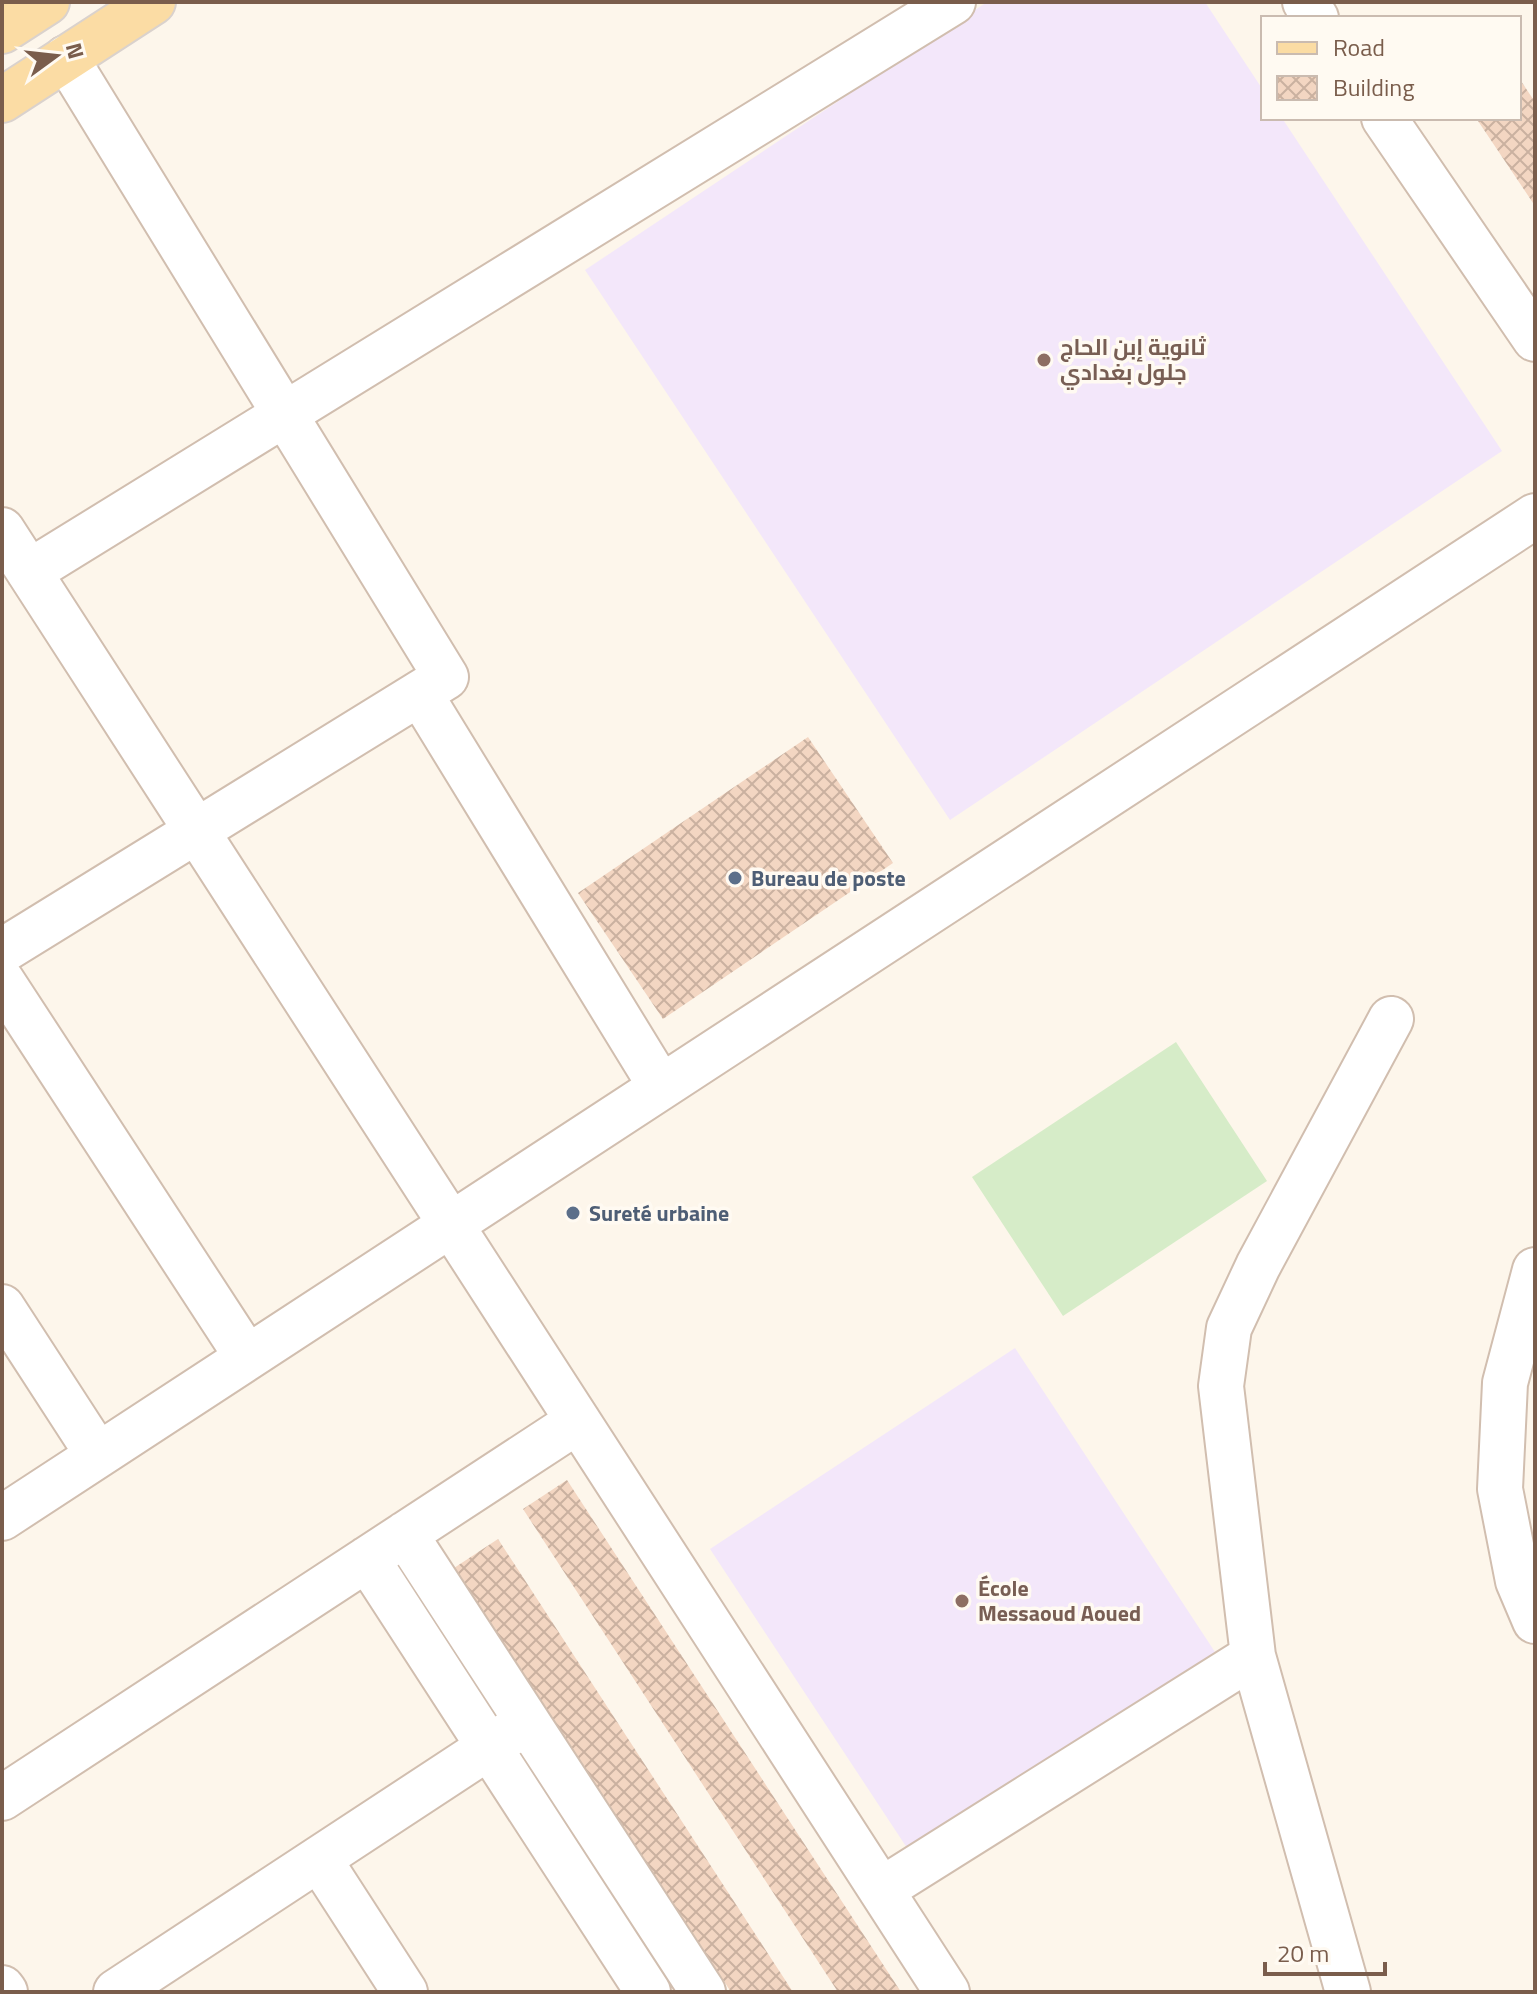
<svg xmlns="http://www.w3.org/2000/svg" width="1537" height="1994" font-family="'Titillium Web',Cairo,sans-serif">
<defs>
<pattern id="building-cross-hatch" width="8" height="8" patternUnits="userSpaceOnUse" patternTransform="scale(2)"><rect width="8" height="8" fill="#f3d6c2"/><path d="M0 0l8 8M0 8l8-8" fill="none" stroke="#cab1a0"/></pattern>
</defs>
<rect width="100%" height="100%" fill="#fdf6eb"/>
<path fill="#f3e7fa" d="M987,2H1205L1263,90V118H1282L1502,451L950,820L585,270Z
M1015,1348L1215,1652L911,1854L710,1549Z"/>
<path fill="#d6ecc8" d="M1176,1042L1267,1181L1063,1316L972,1177Z"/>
<path fill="url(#building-cross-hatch)" d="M1519,78L1535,102V206L1476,118H1519Z
M808,737L893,863L663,1019L578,893Z
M567,1480L901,1992H838L523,1509Z
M498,1539L793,1992H731L454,1568Z"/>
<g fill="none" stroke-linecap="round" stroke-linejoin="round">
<g stroke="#d1beaf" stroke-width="48">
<path id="minor" d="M1305,2L1316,18
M1384,118L1535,339
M2,530L947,1992
M29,572L953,2
M420,694L661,1087
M2,951L446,677L66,58
M2,981L247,1357
M1535,1270L1505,1383L1500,1489L1518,1581L1535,1621
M2,1307L98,1455
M2,1518L1535,516
M405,1534L703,1992
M367,1559L648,1992
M2,1798L578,1421
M319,1859L405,1992
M881,1890L1253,1656
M2,1988L5,1992
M116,1992L512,1732
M1348,1992L1253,1656L1221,1386L1229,1328L1258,1266L1391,1019"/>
</g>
<g stroke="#dad2cd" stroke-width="48">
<path id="major" d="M2,31L47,2
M2,100L153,2"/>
</g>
<use href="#minor" stroke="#fff" stroke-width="44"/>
<use href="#major" stroke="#fbdca4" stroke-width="44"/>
</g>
<g fill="#8d6e63" stroke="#fffaf2" stroke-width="3">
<circle cx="1044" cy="360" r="8"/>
<circle cx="962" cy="1601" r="8"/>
</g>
<g fill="#5c6f8a" stroke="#fffaf2" stroke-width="3">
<circle cx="735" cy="878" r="8"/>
<circle cx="573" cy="1213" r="8"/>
</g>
<g text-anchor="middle" stroke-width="7" stroke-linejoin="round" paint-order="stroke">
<g font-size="22" font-weight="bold" fill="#785e54" stroke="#fffaf2" text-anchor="start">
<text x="1060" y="355">ثانوية إبن الحاج<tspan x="1060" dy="25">جلول بغدادي</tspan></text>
<text x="978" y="1596">École<tspan x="978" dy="25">Messaoud Aoued</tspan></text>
</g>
<g font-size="22" font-weight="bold" fill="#4e5e75" stroke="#fffaf2" text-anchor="start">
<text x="751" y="886">Bureau de poste</text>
<text x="589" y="1221">Sureté urbaine</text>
</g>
</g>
<rect width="1537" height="1994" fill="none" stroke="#7a5d4c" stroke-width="8"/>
<rect x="1261" y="16" width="260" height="104" fill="#fffaf2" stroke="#cabbb0" stroke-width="2"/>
<rect x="1277" y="42" width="40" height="12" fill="#fbdca4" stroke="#cabbb0" stroke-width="2"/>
<text x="1333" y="56" font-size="24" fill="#7a5d4c">Road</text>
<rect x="1277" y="76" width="40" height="24" fill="url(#building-cross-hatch)" stroke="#cabbb0" stroke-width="2"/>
<text x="1333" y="96" font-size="24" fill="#7a5d4c">Building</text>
<g transform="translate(56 56) rotate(75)" stroke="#fffaf2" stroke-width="6" paint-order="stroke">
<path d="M0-6L14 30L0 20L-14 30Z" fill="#7a5d4c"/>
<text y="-12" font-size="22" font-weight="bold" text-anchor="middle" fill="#7a5d4c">N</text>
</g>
<path d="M1265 1962v12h120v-12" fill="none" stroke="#7a5d4c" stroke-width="4"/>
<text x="1277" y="1962" font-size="24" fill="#7a5d4c" stroke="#fffaf2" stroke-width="6" paint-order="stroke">20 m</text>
</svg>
